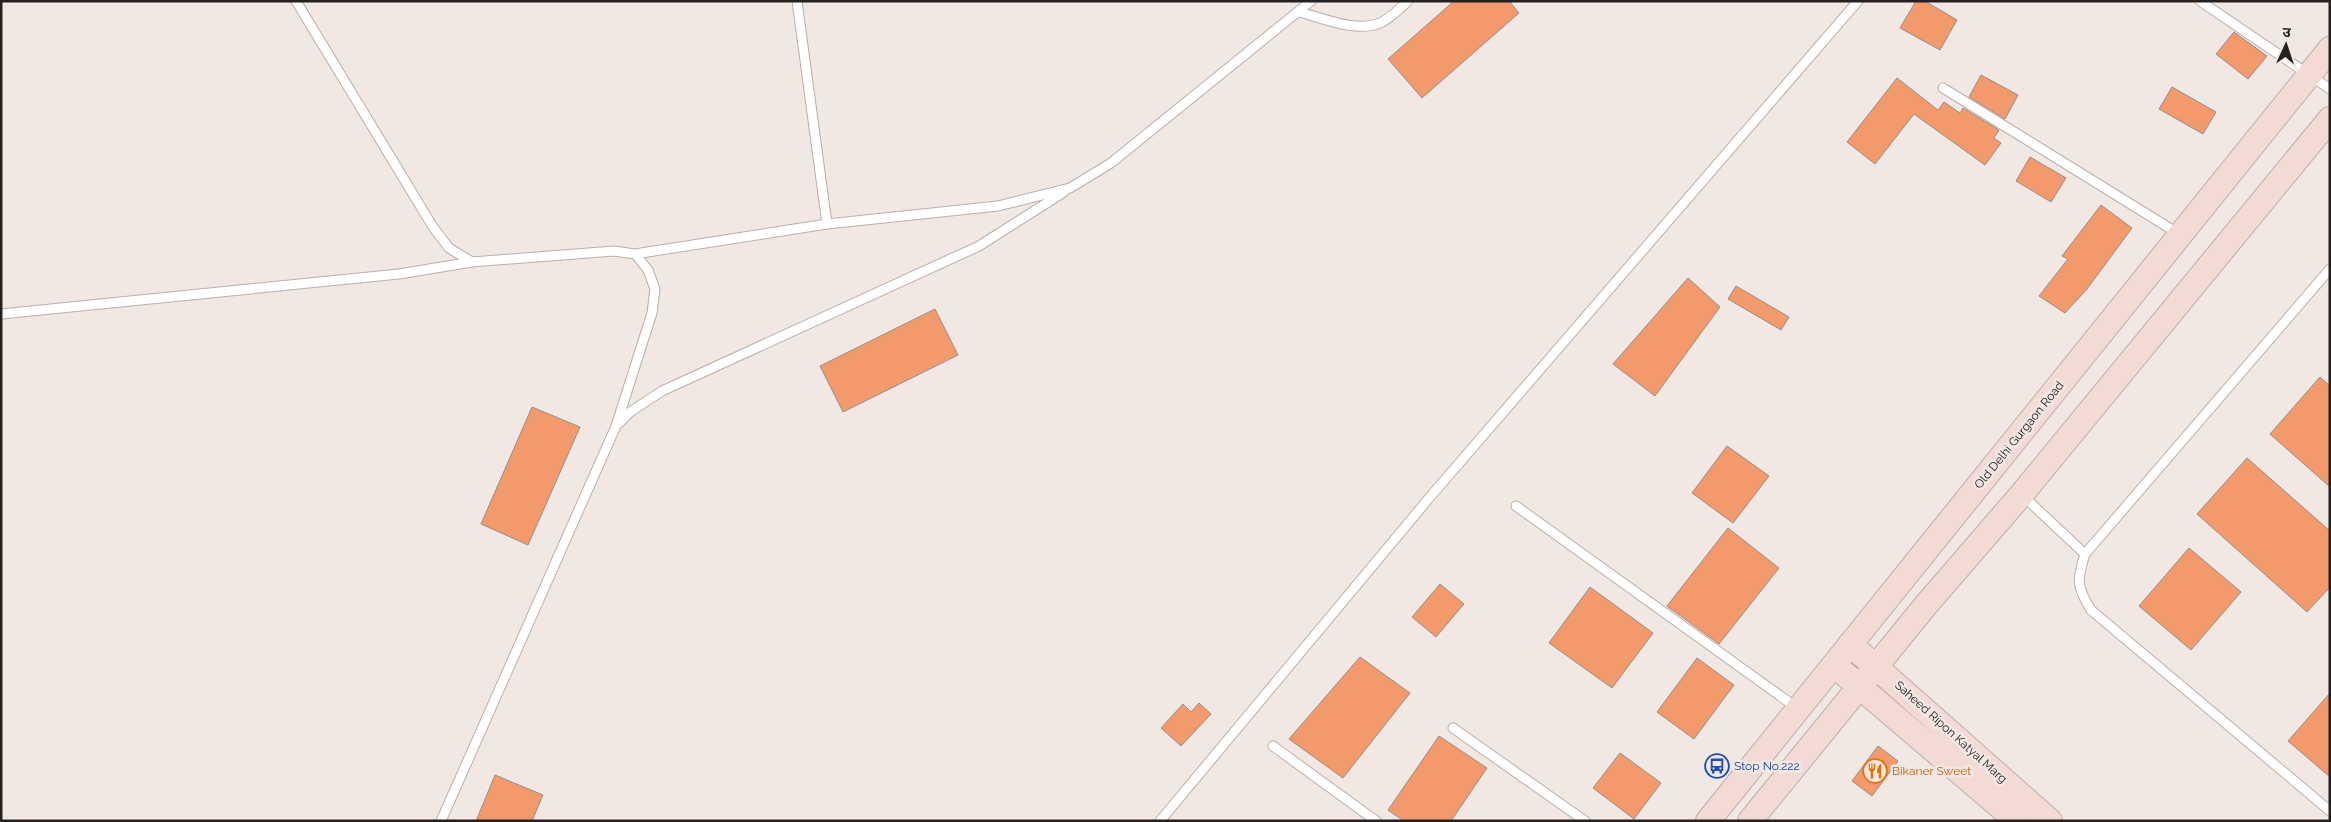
<svg xmlns="http://www.w3.org/2000/svg" width="2331" height="822" font-family="Raleway,'Noto Sans Devanagari',sans-serif">
<rect width="100%" height="100%" fill="#f2e8e3"/>
<path fill="#f39a6d" stroke="#978d89" d="M1454,1H1509L1519,13L1422,98L1388,59Z
M1916,1H1925L1957,20L1940,50L1900,28Z
M2234,32L2267,56L2248,79L2216,54Z
M1981,75L2018,95L2005,119L1969,97Z
M1897,78L1938,110L1944,102L1960,113L1963,108L1999,130L1994,138L2001,143L1985,165L1914,114L1875,164L1847,142Z
M2172,87L2216,112L2203,134L2159,109Z
M2030,157L2066,178L2051,202L2016,181Z
M2101,205L2132,228L2087,289L2065,313L2039,296L2068,259L2062,256Z
M1688,278L1720,307L1655,396L1613,364Z
M1736,286L1789,317L1781,330L1728,299Z
M935,309L958,355L843,412L820,366Z
M2320,377L2330,386V487L2270,434Z
M532,407L580,427L528,545L481,524Z
M1727,446L1769,476L1733,523L1692,493Z
M2247,458L2330,531V587L2307,612L2197,514Z
M1728,528L1779,568L1719,644L1667,606Z
M2189,548L2241,592L2191,650L2139,606Z
M1440,584L1464,604L1436,637L1412,617Z
M1590,587L1653,633L1612,688L1549,643Z
M1360,657L1410,693L1343,778L1289,739Z
M1697,658L1734,685L1694,739L1657,712Z
M2330,693V777L2288,741Z
M1199,703L1211,714L1181,746L1161,728L1183,704L1191,712Z
M1439,736L1487,768L1451,821H1404L1388,810Z
M1878,746L1898,761L1872,796L1852,781Z
M1620,753L1661,783L1634,819L1593,788Z
M495,775L543,795L532,821H476Z"/>
<g fill="none" stroke-linecap="round" stroke-linejoin="round">
<g stroke="#b9afab" stroke-width="11">
<path id="lane" d="M296,1L433,227L449,248L472,262
M797,1L827,224
M2200,1L2330,89
M1299,12C1323,18 1356,33 1380,23C1390,19 1400,8 1408,1
M1943,88L2179,234
M635,254L827,224L998,206L1070,188L1111,163L1311,1
M2330,269L2085,554C2077,580 2076,586 2091,610L2330,811
M1,314L399,274L472,262L614,251L635,254L648,270L655,289L652,313L616,426L441,821
M618,424L630,412L662,391L979,246L1064,192
M2022,495L2085,554
M1516,506L1797,708
M1453,728L1585,821
M1273,746L1376,821
M1160,821L1430,497L1858,1"/>
</g>
<g stroke="#b9afab" stroke-width="26">
<path id="secondary" d="M1850,644L2050,821
M1834,665L2017,821
M1708,821L2330,49
M1750,821L1926,605L2021,495L2330,119"/>
</g>
<use href="#lane" stroke="#fff" stroke-width="9"/>
<use href="#secondary" stroke="#f4dad5" stroke-width="24"/>
</g>
<defs>
<g id="bus-ring" transform="scale(1.25)"><circle r="9.5" fill="#f2e8e3" stroke="#1a4fb4" stroke-width="1.5"/><path d="M-5-6H5V4H4V6H2V4H-2V6H-4V4H-5ZM-3.5-4V0h7V-4ZM-3.5 1.2v1.5H-2V1.2ZM2 1.2v1.5H3.5V1.2Z" fill="#1a4fb4"/></g>
<g id="restaurant-ring" transform="scale(1.25)"><circle r="9.5" fill="#f2e8e3" stroke="#e8710a" stroke-width="1.5"/><path d="M-5-6h1v4h1v-4h1v4h1v-4h1v5L-1.5 .5V6h-2V.5L-5-1ZM5-6V6H3V1.5H1.5Q1.5-4 5-6Z" fill="#e8710a"/></g>
</defs>
<g fill-rule="evenodd">
<use href="#bus-ring" x="1717" y="766"/>
<use href="#restaurant-ring" x="1875" y="771"/>
</g>
<g text-anchor="middle" stroke-width="5" stroke-linejoin="round" paint-order="stroke">
<g font-size="12" fill="#252120" stroke="#f2e8e3">
<text transform="translate(2019 435) rotate(-51)" y="4">Old Delhi Gurgaon Road</text>
<text transform="translate(1951 732) rotate(42)" y="4">Saheed Ripon Katyal Marg</text>
</g>
<g font-size="12" fill="#164399" stroke="#f2e8e3" text-anchor="start">
<text x="1734" y="770">Stop No.222</text>
</g>
<g font-size="12" fill="#c56008" stroke="#f2e8e3" text-anchor="start">
<text x="1892" y="775">Bikaner Sweet</text>
</g>
</g>
<rect width="2331" height="822" fill="none" stroke="#252120" stroke-width="5"/>
<g transform="translate(2286 45) rotate(3)" stroke="#f2e8e3" stroke-width="4" paint-order="stroke">
<path d="M0-4L9 19L0 12L-9 19Z" fill="#252120"/>
<text y="-8" font-size="14" font-weight="bold" text-anchor="middle" fill="#252120">उ</text>
</g>
</svg>
